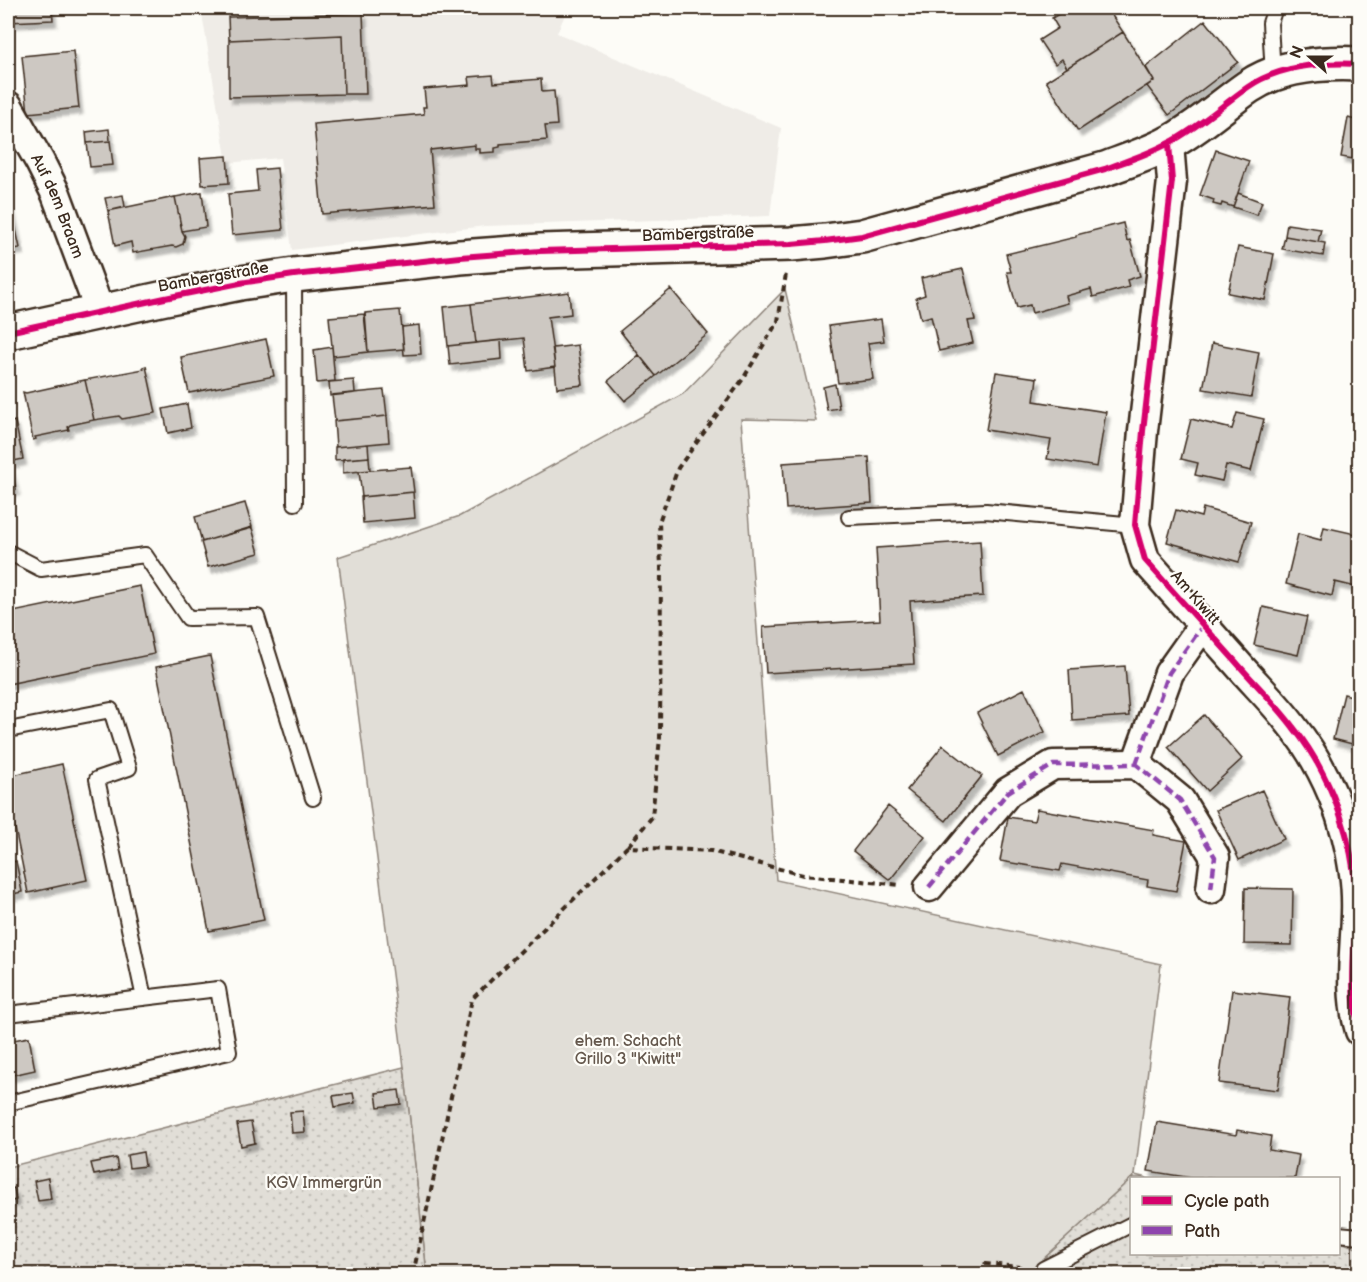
<svg xmlns="http://www.w3.org/2000/svg" width="1367" height="1282" font-family="'Balsamiq Sans',sans-serif">
<defs>
<pattern id="garden-dots" width="8" height="8" patternUnits="userSpaceOnUse" patternTransform="scale(1.5)"><rect width="8" height="8" fill="#e1ded7"/><path d="M2 2h.1M6 6h.1" fill="none" stroke="#c2bfb8" stroke-width="1.8" stroke-linecap="round"/></pattern>
<filter id="shadow"><feDropShadow dx="3.5" dy="6" stdDeviation="1.5" flood-color="#0004"/></filter>
</defs>
<rect width="100%" height="100%" fill="#fdfcf7"/>
<filter id="ink" filterUnits="userSpaceOnUse"><feTurbulence type="fractalNoise" baseFrequency=".0167" numOctaves="2"/><feDisplacementMap in="SourceGraphic" scale="12" xChannelSelector="R" yChannelSelector="G"/><feConvolveMatrix kernelMatrix="1 2 1 2 8 2 1 2 1" color-interpolation-filters="sRGB"/></filter>
<g filter="url(#ink)">
<path fill="#efece7" d="M201,8H568L557,33L781,128L770,216L485,226L292,250L280,158L227,163Z"/>
<path fill="#e1ded7" stroke="#8e847a" stroke-width="1.5" d="M785,289L816,421L741,419L776,880L1161,964L1135,1175L1027,1274H427L404,1067L338,557L460,516L683,394Z"/>
<path fill="url(#garden-dots)" stroke="#8e847a" stroke-width="1.5" d="M404,1067L427,1274H8V1167Z
M1135,1175L1147,1178H1132V1254H1338L1339,1241L1359,1249V1274H1027Z"/>
<path fill="#cdc8c2" stroke="#3b2a1e" stroke-width="1.5" filter="url(#shadow)" d="M8,8H52L53,20L8,22Z
M1068,8H1107L1123,32L1067,68L1062,59L1055,64L1039,40L1058,28L1052,18Z
M363,13L366,94H344L342,35L229,40L228,17Z
M1205,20L1238,62L1169,115L1147,86L1154,81L1146,67Z
M1123,32L1154,81L1078,131L1046,81Z
M342,35L344,94L229,97V40Z
M73,51L79,108L28,113L22,56Z
M493,75L494,83L541,79L542,92L554,91L557,125L545,126L547,140L500,144V147L495,148V152L480,153V149H475V145L430,150L435,204L322,214L314,124L424,114L423,107H426L424,89L470,85L469,77Z
M1348,118L1360,121V160L1341,157Z
M109,129L110,141L87,143L86,132Z
M110,141L113,165L90,167L87,143Z
M1216,150L1249,161L1233,207L1222,203L1221,206L1213,204L1214,200L1200,195Z
M227,156L229,183L202,185L200,158Z
M277,168L283,230L232,235L228,194L258,191L256,170Z
M202,192L206,227L182,231L175,197Z
M1238,193L1262,202L1257,215L1233,207Z
M123,195L125,207L108,211L105,198Z
M175,197L182,231L185,236L183,244L176,247L172,246L133,253L131,242L115,246L108,211Z
M11,207L20,248L8,250V208Z
M1123,223L1127,241L1130,240L1140,276L1127,280L1129,287L1093,297L1091,289L1066,296L1068,303L1032,313L1030,305L1017,308L1007,272H1011L1006,254L1076,237V235Z
M1287,224L1321,229L1318,242L1285,236Z
M1285,236L1325,243L1323,256L1282,249Z
M1238,247L1274,254L1265,300L1228,293Z
M963,269L975,320L968,321L973,343L939,351L931,316L921,319L916,298L925,295L921,278Z
M671,289L708,334L656,376L620,331Z
M569,292L571,314L548,317L555,367L528,371L524,338L476,343L471,304Z
M471,304L476,343L448,346L444,307Z
M400,310L404,349L368,352L365,313Z
M364,314L368,352L333,356L329,317Z
M881,319L884,341L868,343L873,379L838,383L829,326Z
M419,325L421,354L404,355L402,327Z
M266,339L274,376L189,393L181,357Z
M501,340L502,359L450,365L448,346Z
M1212,343L1259,352L1251,397L1203,389Z
M578,345L583,385L557,388L553,348Z
M332,347L335,381L317,383L314,350Z
M639,355L656,376L625,401L608,381Z
M146,366L156,413L122,419L119,416L94,420L85,380L144,369L143,367Z
M996,372L1037,378L1034,401L1106,412L1097,467L1047,459L1051,440L986,430Z
M85,380L94,420L70,425L68,427L69,430L35,437L36,439L33,440L23,392L26,393Z
M354,380L355,393L330,396L329,382Z
M835,384L839,408L827,410L823,387Z
M384,390L387,416L335,421L332,395Z
M187,404L191,428L168,433L163,409Z
M1237,413L1264,419L1251,471L1226,465L1222,481L1195,475L1198,463L1181,459L1191,419L1232,429Z
M387,416L389,442L336,447L334,421Z
M15,421L23,459L9,462L8,423Z
M368,444L369,457L335,460V447Z
M369,457L370,470L343,473V459Z
M869,457L872,503L786,509L783,463Z
M8,459L16,489L8,490Z
M411,467L414,492L362,497L359,471Z
M413,492L415,518L363,523L361,497Z
M245,503L252,527L202,542L195,517Z
M1203,508L1251,522L1239,562L1167,542L1176,510L1201,517Z
M1324,527L1360,535V588L1335,582L1332,596L1286,584L1298,534L1321,540Z
M252,528L259,553L208,567L201,542Z
M980,541L983,596L910,601L914,664L766,673L763,627L880,620L876,548Z
M140,586L154,654L8,684V613Z
M1263,607L1307,617L1298,655L1254,645Z
M210,656L264,920L209,931L156,667Z
M1125,666L1129,716L1072,720L1069,670Z
M1024,689L1045,732L998,756L977,713Z
M1344,694L1360,698V746L1333,739Z
M1204,715L1242,759L1207,791L1168,747Z
M943,745L982,776L946,821L907,790Z
M62,764L87,880L28,893L8,794V776Z
M1262,790L1284,839L1239,860L1216,810Z
M888,806L925,836L890,880L853,851Z
M1037,809L1154,830L1153,835L1186,841L1176,891L1147,886L1148,880L1062,864L1060,871L1000,861L1008,817L1034,821Z
M16,861L22,892L8,895V863Z
M1245,888L1293,889L1292,945L1244,944Z
M1232,990L1290,997L1278,1090L1219,1083Z
M29,1037L35,1070L8,1076V1041Z
M399,1090L401,1104L378,1107L376,1093Z
M353,1093L355,1103L335,1107L333,1096Z
M303,1111L305,1132L292,1133L290,1112Z
M251,1122L255,1143L241,1146L237,1124Z
M1157,1122L1236,1135L1237,1130L1271,1136L1269,1150L1299,1155L1295,1178H1192L1148,1171Z
M143,1152L145,1166L129,1168L127,1155Z
M116,1158L118,1170L94,1175L91,1163Z
M48,1178L51,1199L38,1201L34,1181Z
M14,1188L16,1200L8,1202V1189Z"/>
<g fill="none" stroke-linecap="round" stroke-linejoin="round">
<g stroke="#3b2a1e" stroke-width="18">
<path id="lane" d="M1273,75L1270,23L1275,8
M294,275L295,503
M849,517L986,511L1135,525
M8,552L41,569L145,555L188,618L257,617L313,798
M8,730L111,710L129,768L97,779L144,998
M8,1014L218,989L229,1052L8,1103
M1338,1234L1360,1236
M1041,1274L1043,1269L1132,1224"/>
</g>
<g stroke="#3b2a1e" stroke-width="33">
<g id="street">
<path id="s1" d="M8,106L40,162L56,194L100,312"/>
<path d="M1169,144L1172,181L1143,431L1135,525L1145,560C1175,594 1206,628 1236,662C1255,684 1276,704 1293,727C1326,768 1347,822 1354,873C1362,926 1344,979 1360,1031"/>
<path d="M1136,764L1169,673L1203,625"/>
<path d="M929,887L1008,792L1053,765L1136,764L1180,800L1215,857L1211,889"/>
</g>
</g>
<g stroke="#3b2a1e" stroke-width="38">
<path id="secondary" d="M8,332L165,298L240,283L294,275L460,257L540,251L791,244L825,241L862,236L1105,169C1126,161 1149,154 1169,143C1198,128 1222,105 1248,87C1280,65 1322,62 1360,64"/>
</g>
<path stroke="#3b2a1e" stroke-width="4" stroke-dasharray="6 4.5" stroke-linecap="butt" d="M628,846L652,817L660,738L661,567L659,522L678,468L743,379L778,321L786,274
M416,1274L415,1265L472,999L627,847L711,851L803,875L901,885
M981,1274L985,1264L1021,1267"/>
<use href="#lane" stroke="#fdfcf7" stroke-width="14"/>
<use href="#street" stroke="#fdfcf7" stroke-width="28"/>
<use href="#secondary" stroke="#fdfcf7" stroke-width="33"/>
<path stroke="#8e44ad" stroke-width="4.5" stroke-dasharray="9 4.5" stroke-linecap="butt" d="M1136,764L1169,673L1203,625
M929,887L1008,792L1053,765L1136,764L1180,800L1215,857L1211,889"/>
<g stroke="#fdfcf7" stroke-width="10">
<path id="cycleway" d="M1169,144L1172,181L1143,431L1135,525L1145,560C1175,594 1206,628 1236,662C1255,684 1276,704 1293,727C1326,768 1347,822 1354,873C1362,926 1344,979 1360,1031
M8,332L165,298L240,283L294,275L460,257L540,251L791,244L825,241L862,236L1105,169C1126,161 1149,154 1169,143C1198,128 1222,105 1248,87C1280,65 1322,62 1360,64"/>
</g>
<use href="#cycleway" stroke="#d6006c" stroke-width="6"/>
</g>
</g>
<g text-anchor="middle" stroke-width="4.5" stroke-linejoin="round" paint-order="stroke">
<g font-size="16" fill="#3b2a1e" stroke="#fdfcf7">
<text dy="6" stroke="none"><textPath href="#s1" startOffset="112">Auf dem Braam</textPath></text>
<text transform="translate(698 233) rotate(-2)" y="6">Bambergstraße</text>
<text transform="translate(213 276) rotate(-10)" y="6">Bambergstraße</text>
<text transform="translate(1196 597) rotate(49)" y="6">Am Kiwitt</text>
</g>
<g font-size="16" fill="#64574c" stroke="#fdfcf7">
<text x="628" y="1046">ehem. Schacht<tspan x="628" dy="18">Grillo 3 "Kiwitt"</tspan></text>
<text x="324" y="1188">KGV Immergrün</text>
</g>
</g>
<rect width="1367" height="1282" fill="none" stroke="#fdfcf7" stroke-width="30"/>
<rect x="15" y="15" width="1337" height="1252" fill="none" stroke="#3b2a1e" stroke-width="2" filter="url(#ink)"/>
<rect x="1130" y="1177" width="210" height="78" fill="#fdfcf7" stroke="#afa8a0" stroke-width="1.5"/>
<rect x="1142" y="1196" width="30" height="9" fill="#d6006c" stroke="#afa8a0" stroke-width="1.5"/>
<text x="1184" y="1207" font-size="18" fill="#3b2a1e">Cycle path</text>
<rect x="1142" y="1226" width="30" height="9" fill="#8e44ad" stroke="#afa8a0" stroke-width="1.5"/>
<text x="1184" y="1237" font-size="18" fill="#3b2a1e">Path</text>
<g transform="translate(1310 57) rotate(291)" stroke="#fdfcf7" stroke-width="4.5" paint-order="stroke">
<path d="M0-4.5L10 22L0 15L-10 22Z" fill="#3b2a1e"/>
<text y="-9" font-size="16" font-weight="bold" text-anchor="middle" fill="#3b2a1e">N</text>
</g>
</svg>
